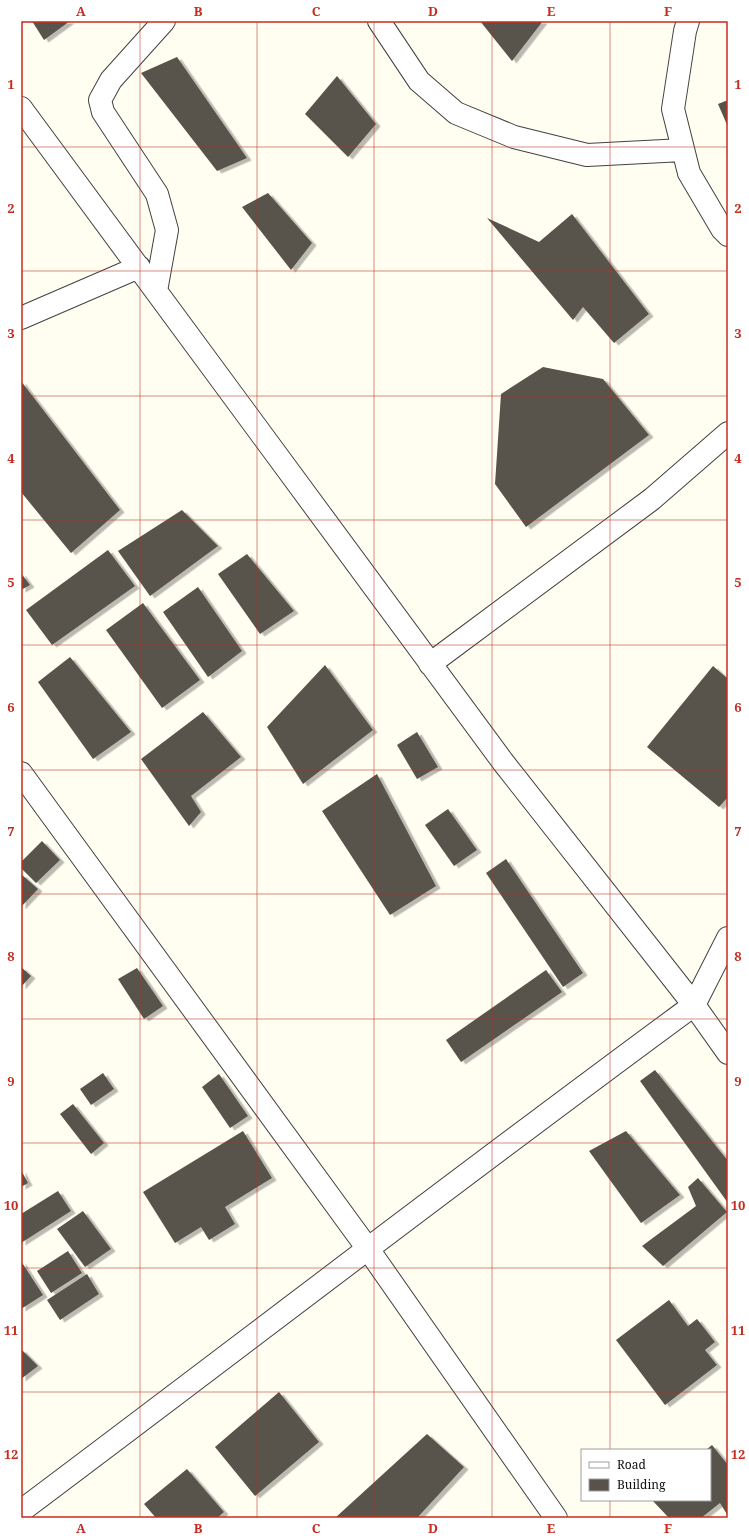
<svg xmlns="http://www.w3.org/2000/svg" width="749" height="1539" font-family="'Noto Serif',serif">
<defs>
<filter id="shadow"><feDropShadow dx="4.5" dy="2.5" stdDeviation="0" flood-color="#0004"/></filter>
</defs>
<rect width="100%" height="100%" fill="#fffef1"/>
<path fill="#58524b" filter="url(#shadow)" d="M32,21H70L44,40Z
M480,21H543L512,61Z
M177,57L247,158L217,171L141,73Z
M337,76L376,124L348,157L305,114Z
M728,100V127L718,104Z
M268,193L312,243L291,270L242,207Z
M572,214L649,314L614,343L583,307L573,320L487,218L539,242Z
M543,367L603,379L649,435L526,527L495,484L501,394Z
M21,381L120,510L71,553L21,492Z
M182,510L218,546L150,596L118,551Z
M108,550L135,586L52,645L26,610Z
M247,554L294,611L260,634L218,574Z
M21,573L30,585L21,590Z
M198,587L242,651L208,677L163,612Z
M143,603L200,680L162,708L106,630Z
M70,657L131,732L93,759L38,682Z
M325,665L373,730L303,784L267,727Z
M713,666L728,679V797L719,807L647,747Z
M203,712L241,757L191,796L201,812L189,826L141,759Z
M417,732L438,767L417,779L397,745Z
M377,774L436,886L390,915L322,811Z
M448,809L477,850L454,866L425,825Z
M42,841L60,860L36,883L21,868V862Z
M506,859L583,973L563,987L486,873Z
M21,874L38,889L21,907Z
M21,967L31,976L21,987Z
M137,968L163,1006L144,1019L118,979Z
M546,970L562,992L461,1062L446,1040Z
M655,1070L728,1161V1203L640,1081Z
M103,1073L114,1089L91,1105L80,1089Z
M219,1074L248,1116L230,1128L202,1087Z
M73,1104L104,1143L91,1154L60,1114Z
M243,1131L272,1178L225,1207L235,1224L209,1240L201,1227L175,1243L143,1192Z
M626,1131L680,1195L641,1223L589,1151Z
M21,1170L28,1183L21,1187Z
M698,1178L727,1212L663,1266L642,1246L696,1206L688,1187Z
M58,1191L71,1211L21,1243V1214Z
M83,1211L111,1249L85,1267L57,1229Z
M68,1251L82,1273L51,1293L37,1271Z
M21,1261L43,1295L21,1309Z
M87,1274L99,1294L60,1320L47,1300Z
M669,1300L688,1326L697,1319L715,1342L705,1350L717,1365L665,1405L616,1340Z
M21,1349L38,1366L21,1379Z
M279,1392L319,1442L255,1496L215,1447Z
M427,1434L464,1467L417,1518H335Z
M712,1445L728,1465V1516L720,1503L701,1518H669L652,1500H710V1450H706Z
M187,1469L224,1512L217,1518H156L144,1504Z"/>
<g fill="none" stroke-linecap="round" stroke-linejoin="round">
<g stroke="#424242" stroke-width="24">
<path id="minor" d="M379,21L419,81L456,113L514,137L587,155L683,150
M688,21L685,31L673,109L689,173L722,229L728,235
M21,108L503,762L694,1005L728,938
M156,291L167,230L157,194L103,112L100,100L111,80L164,21
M21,318L139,267
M430,664L652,499L728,433
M21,773L368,1249L556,1518"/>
</g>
<g stroke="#424242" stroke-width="24">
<path id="tertiary" d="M21,1511C246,1342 468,1171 694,1005L728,1053"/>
</g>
<use href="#minor" stroke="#fff" stroke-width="22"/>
<use href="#tertiary" stroke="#fff" stroke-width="22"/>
</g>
<path fill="none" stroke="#c62d20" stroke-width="1" stroke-opacity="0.55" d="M140,21V1518M257,21V1518M374,21V1518M492,21V1518M610,21V1450M21,147H728M21,271H728M21,396H728M21,520H728M21,645H728M21,770H728M21,894H728M21,1019H728M21,1143H728M21,1268H728M21,1392H728M610,1500V1518"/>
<rect width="749" height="1539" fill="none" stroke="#ffffff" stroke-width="44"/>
<rect x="581" y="1449" width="130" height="52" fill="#ffffff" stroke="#9f9f9f"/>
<rect x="589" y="1462" width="20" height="6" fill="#ffffff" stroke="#9f9f9f"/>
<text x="617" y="1469" font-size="12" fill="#0f0f0f">Road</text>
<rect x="589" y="1479" width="20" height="12" fill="#58524b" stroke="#9f9f9f"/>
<text x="617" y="1489" font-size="12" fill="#0f0f0f">Building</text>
<rect x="22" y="22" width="705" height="1495" fill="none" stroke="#c62d20" stroke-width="1.5"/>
<g font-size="13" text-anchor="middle" font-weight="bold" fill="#c62d20">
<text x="81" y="16">A</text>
<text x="198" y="16">B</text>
<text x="316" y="16">C</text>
<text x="433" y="16">D</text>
<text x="551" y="16">E</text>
<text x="668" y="16">F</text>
<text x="11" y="89">1</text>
<text x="738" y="89">1</text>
<text x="11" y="213">2</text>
<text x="738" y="213">2</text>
<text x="11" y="338">3</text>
<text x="738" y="338">3</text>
<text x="11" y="463">4</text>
<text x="738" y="463">4</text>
<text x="11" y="587">5</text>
<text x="738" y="587">5</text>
<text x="11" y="712">6</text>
<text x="738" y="712">6</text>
<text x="11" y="836">7</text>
<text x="738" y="836">7</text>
<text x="11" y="961">8</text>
<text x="738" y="961">8</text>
<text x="11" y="1086">9</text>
<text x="738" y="1086">9</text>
<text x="11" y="1210">10</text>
<text x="738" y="1210">10</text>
<text x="11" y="1335">11</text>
<text x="738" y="1335">11</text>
<text x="11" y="1459">12</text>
<text x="738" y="1459">12</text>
<text x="81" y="1533">A</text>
<text x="198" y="1533">B</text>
<text x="316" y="1533">C</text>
<text x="433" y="1533">D</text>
<text x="551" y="1533">E</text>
<text x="668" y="1533">F</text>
</g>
</svg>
